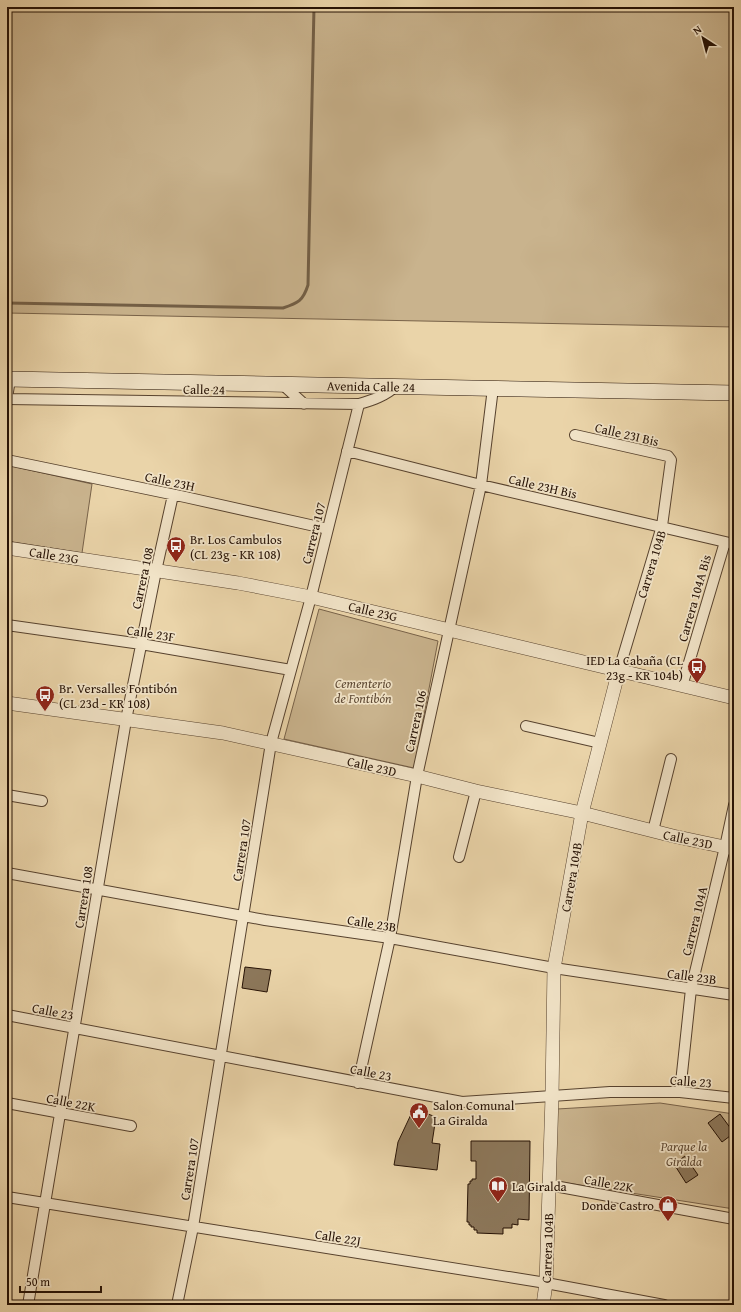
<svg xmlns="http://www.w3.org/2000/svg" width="741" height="1312" font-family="'Gentium Book Plus',serif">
<rect width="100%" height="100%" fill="#ead4a9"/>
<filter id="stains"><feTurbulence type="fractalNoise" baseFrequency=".005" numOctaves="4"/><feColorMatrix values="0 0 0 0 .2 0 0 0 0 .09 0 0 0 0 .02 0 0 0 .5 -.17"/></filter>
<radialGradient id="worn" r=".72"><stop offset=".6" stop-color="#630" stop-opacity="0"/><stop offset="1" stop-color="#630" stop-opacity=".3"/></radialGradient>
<path fill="#c9b38d" stroke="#786249" d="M7,7H734V327L7,313Z
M7,465L92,484L82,553L7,541Z
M319,609L438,641L414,768L284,739Z
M660,1103L734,1114V1209L554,1181L557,1109Z"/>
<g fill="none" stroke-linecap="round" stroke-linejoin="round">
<path stroke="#735f46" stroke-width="3" d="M7,303L283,308C298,303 303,301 308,285L314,7"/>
</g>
<path fill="#8c775a" stroke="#261205" d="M245,967L271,970L267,992L242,988Z
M414,1108L425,1110L428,1114L436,1117L432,1143L440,1144L437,1170L394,1165L398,1142Z
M720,1114L734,1133L722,1142L708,1123Z
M471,1141H530L529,1220L518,1219V1225L512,1224V1228H503V1234L477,1233V1230H474V1227H471V1225H469V1222H467L468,1184H470V1181H472V1179H476V1161H471Z
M685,1156L698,1175L686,1183L674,1164Z"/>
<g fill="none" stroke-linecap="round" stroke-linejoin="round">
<g stroke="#57422e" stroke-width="12">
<path id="minor" d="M282,384L304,404
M7,398L10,379
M7,399L359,404C373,400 385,396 396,386
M575,435L668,456L671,460L662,526L619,670
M347,451L481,485L734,544
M7,460L185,497L328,529
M7,625L141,644L291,670
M682,686L725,542
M526,726L600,743
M7,795L42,801
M653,831L671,759
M459,857L476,791
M7,873L265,920L390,938L554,968L734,995
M7,1015L462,1102L610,1092H680L734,1098
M358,1083L390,938L417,776L481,485L493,388
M680,1092L691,989L725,847L734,805
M7,1103L131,1126
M549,1185L734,1219
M7,1197L546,1283L664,1305
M28,1305L126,720L156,571L173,495
M177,1305L193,1227L271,743L311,597L359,404"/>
</g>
<g stroke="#57422e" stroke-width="14">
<path id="tertiary" d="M7,548L238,583L311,597L734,698
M7,703L223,733L417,776L476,791L582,813L673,836L734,849
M543,1305L546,1283L552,1097L554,968L582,813L619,670"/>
</g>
<g stroke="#261205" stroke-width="16">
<path id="secondary" d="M7,379L734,393"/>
</g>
<use href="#minor" stroke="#f1e3c7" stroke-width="10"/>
<use href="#tertiary" stroke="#f1e3c7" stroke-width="13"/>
<use href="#secondary" stroke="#f1e3c7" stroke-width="15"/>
</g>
<defs>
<g id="bus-pin" transform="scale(1)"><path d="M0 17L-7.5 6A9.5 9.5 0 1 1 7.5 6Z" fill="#8f2418" stroke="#f1e3c7"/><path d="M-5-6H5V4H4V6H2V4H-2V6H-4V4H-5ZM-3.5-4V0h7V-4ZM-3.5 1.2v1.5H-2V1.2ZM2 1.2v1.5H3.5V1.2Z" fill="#fff"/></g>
<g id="civic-pin" transform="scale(1)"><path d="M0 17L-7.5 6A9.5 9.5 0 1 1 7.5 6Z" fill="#8f2418" stroke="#f1e3c7"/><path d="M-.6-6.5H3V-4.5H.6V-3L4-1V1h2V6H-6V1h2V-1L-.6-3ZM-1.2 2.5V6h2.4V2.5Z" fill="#fff"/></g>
<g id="library-pin" transform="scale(1)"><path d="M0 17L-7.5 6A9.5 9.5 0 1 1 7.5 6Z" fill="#8f2418" stroke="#f1e3c7"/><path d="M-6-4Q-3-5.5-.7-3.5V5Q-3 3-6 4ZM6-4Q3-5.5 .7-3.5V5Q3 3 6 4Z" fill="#fff"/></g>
<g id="shop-pin" transform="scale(1)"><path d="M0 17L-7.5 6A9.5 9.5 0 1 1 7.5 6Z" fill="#8f2418" stroke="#f1e3c7"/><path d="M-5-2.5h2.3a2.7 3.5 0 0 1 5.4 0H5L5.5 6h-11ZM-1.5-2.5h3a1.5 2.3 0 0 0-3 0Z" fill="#fff"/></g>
</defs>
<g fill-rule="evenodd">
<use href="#bus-pin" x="176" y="546"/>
<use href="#bus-pin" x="697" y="667"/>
<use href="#bus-pin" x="45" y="695"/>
<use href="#civic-pin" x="419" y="1112"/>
<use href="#library-pin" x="498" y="1186"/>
<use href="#shop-pin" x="668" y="1205"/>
</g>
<g text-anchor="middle" stroke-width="3.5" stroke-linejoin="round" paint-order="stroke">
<g font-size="13" fill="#261205" stroke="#f1e3c7">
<text transform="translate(371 386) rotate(1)" y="5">Avenida Calle 24</text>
<text transform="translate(204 389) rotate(1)" y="5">Calle 24</text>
<text transform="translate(627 434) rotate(13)" y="5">Calle 23I Bis</text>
<text transform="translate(170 481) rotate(12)" y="5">Calle 23H</text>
<text transform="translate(543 486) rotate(13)" y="5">Calle 23H Bis</text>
<text transform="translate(313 533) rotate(-76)" y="5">Carrera 107</text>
<text transform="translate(54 555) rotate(9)" y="5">Calle 23G</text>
<text transform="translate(651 564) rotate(-73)" y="5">Carrera 104B</text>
<text transform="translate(142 578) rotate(-78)" y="5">Carrera 108</text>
<text transform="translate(694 598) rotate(-74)" y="5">Carrera 104A Bis</text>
<text transform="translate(373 611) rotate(13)" y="5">Calle 23G</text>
<text transform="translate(151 633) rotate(9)" y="5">Calle 23F</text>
<text transform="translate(415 721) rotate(-78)" y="5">Carrera 106</text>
<text transform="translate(372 766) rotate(13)" y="5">Calle 23D</text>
<text transform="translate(688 839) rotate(12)" y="5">Calle 23D</text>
<text transform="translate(241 850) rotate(-81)" y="5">Carrera 107</text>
<text transform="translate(571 877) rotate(-80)" y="5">Carrera 104B</text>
<text transform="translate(83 897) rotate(-81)" y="5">Carrera 108</text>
<text transform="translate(694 921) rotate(-76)" y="5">Carrera 104A</text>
<text transform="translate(372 923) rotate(9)" y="5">Calle 23B</text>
<text transform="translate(692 976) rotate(8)" y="5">Calle 23B</text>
<text transform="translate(53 1011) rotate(11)" y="5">Calle 23</text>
<text transform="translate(371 1072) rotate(11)" y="5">Calle 23</text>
<text transform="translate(691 1081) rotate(4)" y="5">Calle 23</text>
<text transform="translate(71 1102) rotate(11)" y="5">Calle 22K</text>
<text transform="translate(189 1169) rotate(-81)" y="5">Carrera 107</text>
<text transform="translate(609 1183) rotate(10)" y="5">Calle 22K</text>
<text transform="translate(338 1237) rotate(9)" y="5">Calle 22J</text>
<text transform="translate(547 1248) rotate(-88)" y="5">Carrera 104B</text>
</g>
<g font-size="13" fill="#261205" stroke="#f1e3c7" text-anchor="start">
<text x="190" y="544">Br. Los Cambulos<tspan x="190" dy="15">(CL 23g - KR 108)</tspan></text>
<text x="683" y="665" text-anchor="end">IED La Cabaña (CL<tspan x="683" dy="15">23g - KR 104b)</tspan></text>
<text x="59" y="693">Br. Versalles Fontibón<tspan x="59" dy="15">(CL 23d - KR 108)</tspan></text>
<text x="433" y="1110">Salon Comunal<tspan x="433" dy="15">La Giralda</tspan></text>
<text x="512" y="1191">La Giralda</text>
<text x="654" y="1210" text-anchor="end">Donde Castro</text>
</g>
<g font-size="13" font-style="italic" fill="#5f4a35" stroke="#f1e3c7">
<text x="363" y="688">Cementerio<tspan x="363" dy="15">de Fontibón</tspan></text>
<text x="684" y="1151">Parque la<tspan x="684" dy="15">Giralda</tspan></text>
</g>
</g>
<rect width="741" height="1312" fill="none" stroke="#ead4a9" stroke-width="24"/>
<rect x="8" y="8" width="725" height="1296" fill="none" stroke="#261205" stroke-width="2"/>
<rect x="12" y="12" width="717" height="1288" fill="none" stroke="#261205"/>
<g transform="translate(703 38) rotate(324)" stroke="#f1e3c7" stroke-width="3" paint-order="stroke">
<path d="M0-3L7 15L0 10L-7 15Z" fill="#261205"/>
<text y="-6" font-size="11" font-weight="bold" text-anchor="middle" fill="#261205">N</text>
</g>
<path d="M20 1286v6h81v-6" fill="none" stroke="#261205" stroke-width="2"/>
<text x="26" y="1286" font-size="12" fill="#261205" stroke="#f1e3c7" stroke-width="3" paint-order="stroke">50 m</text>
<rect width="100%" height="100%" filter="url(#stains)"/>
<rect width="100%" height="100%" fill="url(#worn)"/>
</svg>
